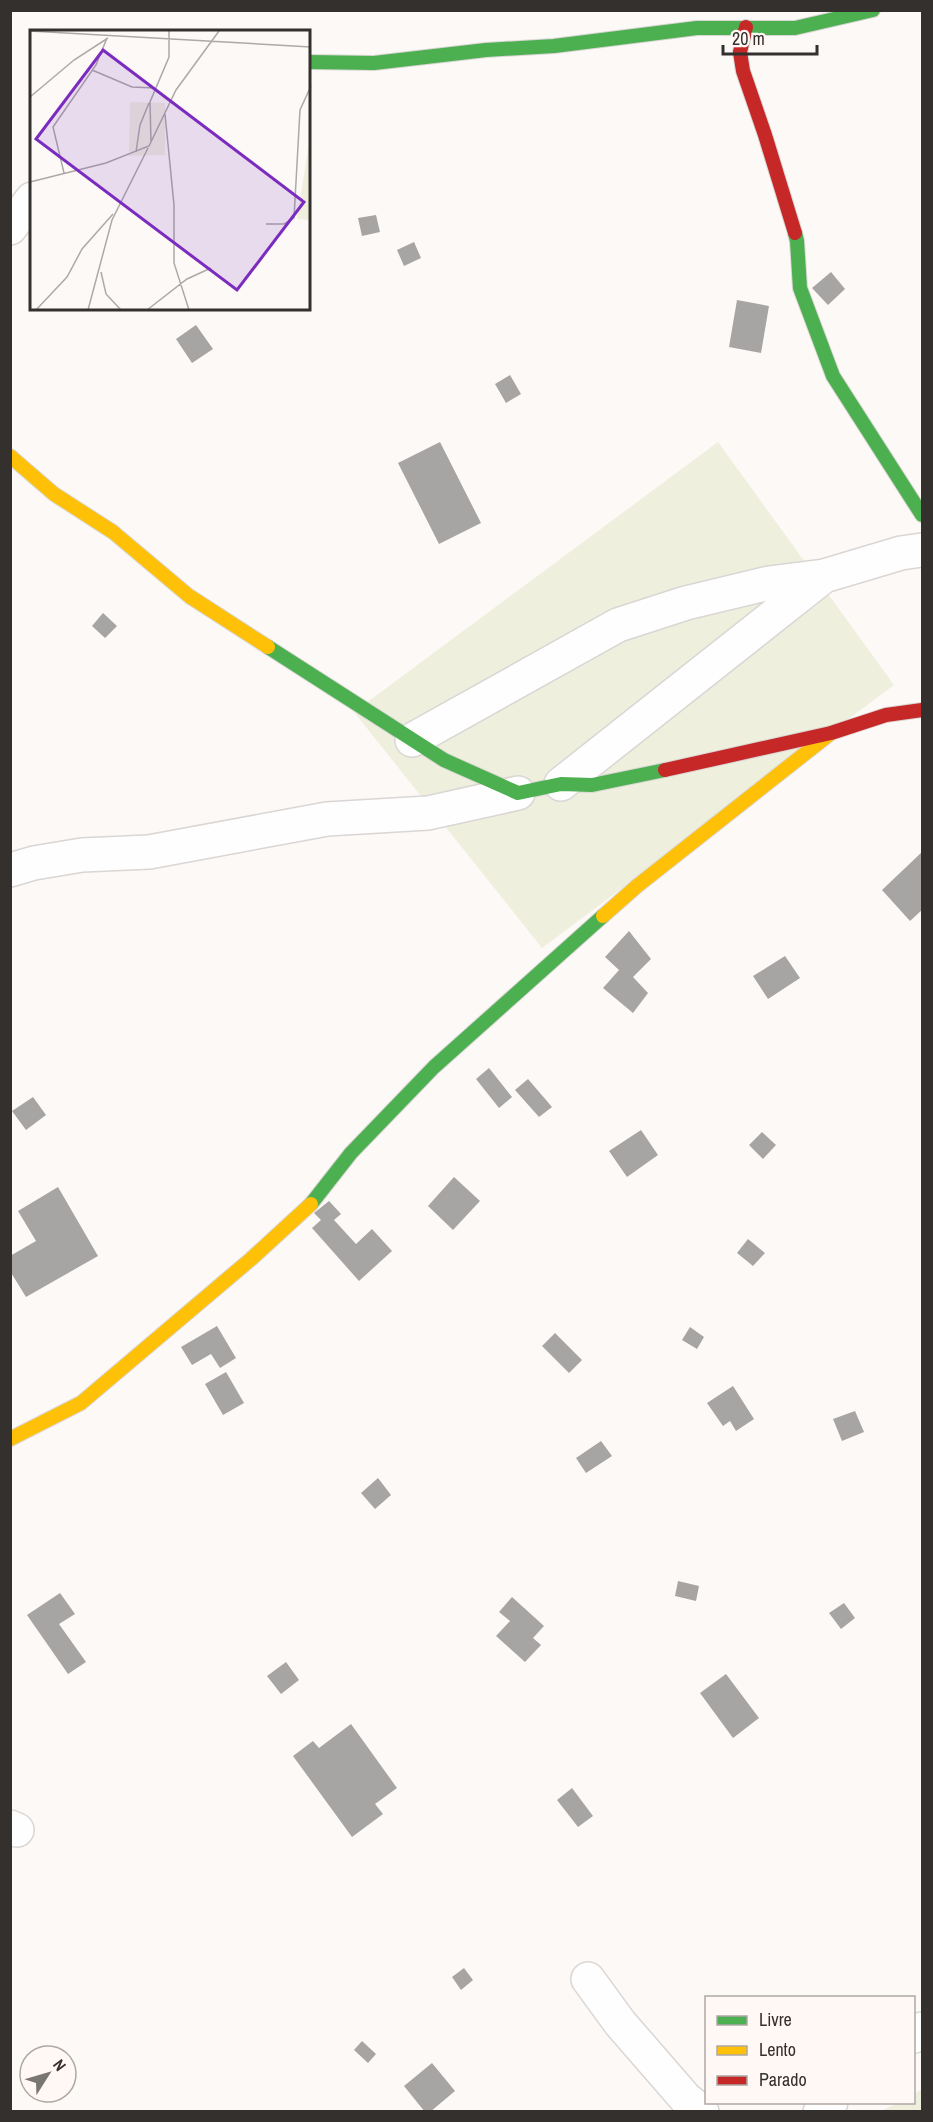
<svg xmlns="http://www.w3.org/2000/svg" width="933" height="2122" font-family="'Archivo Narrow',sans-serif">
<rect width="100%" height="100%" fill="#fdf9f7"/>
<path fill="#efefde" d="M718,442L894,685L542,948L354,712Z
M922,2089V2111H881L898,2103L914,2102V2094Z"/>
<path fill="#a7a4a4" d="M376,215L380,232L362,236L358,218Z
M414,242L421,258L404,266L397,250Z
M831,272L845,289L828,305L812,288Z
M737,300L769,306L761,353L729,347Z
M196,325L213,349L192,363L176,339Z
M510,375L521,394L506,403L495,384Z
M440,442L481,523L439,544L398,463Z
M103,613L117,626L105,638L92,626Z
M922,852V910L910,921L882,890Z
M629,931L651,959L633,977L648,993L633,1013L603,988L619,970L605,957Z
M785,956L800,978L768,999L753,976Z
M489,1068L512,1097L499,1108L476,1079Z
M528,1079L552,1107L539,1117L515,1090Z
M33,1097L46,1115L26,1130L12,1111Z
M641,1130L658,1155L627,1177L609,1151Z
M762,1132L776,1145L763,1159L749,1145Z
M454,1177L480,1201L453,1230L428,1206Z
M58,1187L98,1256L26,1297L10,1271V1256L36,1241L18,1211Z
M329,1201L341,1214L334,1220L356,1244L372,1229L392,1251L359,1281L312,1228L321,1220L314,1213Z
M748,1239L765,1253L753,1266L737,1253Z
M217,1326L236,1358L220,1368L211,1354L192,1365L181,1347Z
M690,1327L704,1337L697,1349L682,1340Z
M555,1333L582,1360L569,1373L542,1346Z
M226,1372L244,1403L223,1415L205,1384Z
M733,1386L754,1419L736,1431L730,1421L723,1426L707,1403Z
M855,1411L864,1432L842,1441L833,1419Z
M601,1441L612,1456L586,1473L576,1458Z
M378,1478L391,1495L375,1509L361,1493Z
M678,1581L699,1586L696,1601L675,1596Z
M60,1593L75,1614L59,1624L86,1662L68,1674L27,1615Z
M512,1597L544,1626L533,1638L541,1645L525,1662L496,1636L510,1621L499,1612Z
M844,1603L855,1618L841,1629L829,1613Z
M286,1662L299,1680L281,1694L267,1676Z
M726,1674L759,1718L733,1738L700,1693Z
M351,1724L397,1788L375,1804L383,1814L352,1837L293,1756L313,1741L319,1748Z
M572,1788L593,1816L578,1827L557,1800Z
M464,1968L473,1980L461,1990L452,1977Z
M362,2041L376,2054L368,2063L354,2050Z
M432,2063L455,2091L430,2112H425L404,2086Z"/>
<g fill="none" stroke-linecap="round" stroke-linejoin="round">
<g stroke="#d9d6d4" stroke-width="36">
<path id="street" d="M10,228L32,199
M412,740L618,625L686,603L769,583L824,576
M561,784L824,576L901,553L922,550
M10,870L34,863L82,855L149,852L327,819L428,813L518,793
M10,1827L17,1830
M588,1979L620,2023L686,2099L702,2112
M914,2036L922,2029
M820,2112L831,2102"/>
</g>
<g stroke="#d9d6d4" stroke-width="16">
<path id="fast" d="M309,62L374,63L486,50L554,46L697,28H795L873,10
M795,233L797,241L800,288L833,376L922,515
M268,647L444,760L518,793L561,784L592,785L665,770
M311,1204L351,1153L434,1067L603,916"/>
</g>
<g stroke="#d9d6d4" stroke-width="16">
<path id="slow" d="M10,456L54,494L113,532L189,596L268,647
M603,916L637,886L831,733
M10,1439L81,1403L251,1259L311,1204"/>
</g>
<g stroke="#d9d6d4" stroke-width="16">
<path id="jam" d="M746,27L740,52L743,71L765,135L795,233
M665,770L831,733L886,715L922,710"/>
</g>
<use href="#street" stroke="#fffefe" stroke-width="33"/>
<use href="#fast" stroke="#4caf50" stroke-width="14"/>
<use href="#slow" stroke="#ffc107" stroke-width="14"/>
<use href="#jam" stroke="#c62828" stroke-width="14"/>
</g>
<g transform="translate(30 30)">
<rect width="280" height="280" fill="#fdf9f7"/>
<path d="M100,72L135,73V125L99,126ZM280,107V190L267,189Z" fill="#efefde"/>
<path fill="none" stroke="#aca9a7" stroke-width="1.5" d="M0,1L281,17M62,40L102,57L125,58M0,67L44,30L78,8M135,84L144,175V233L159,280M121,112L120,72L139,27V1M106,122L110,95L119,73M34,143L23,97L66,35L77,8M0,152L76,133L119,116L146,60L189,1M236,194H254L264,188L270,80L281,56M71,242L76,264L91,280M6,280L37,247L52,219L83,184M58,280L82,190L118,118M117,280L157,249L181,238"/>
<path fill="#7b2cbf" fill-opacity="0.15" stroke="#7b2cbf" stroke-width="3" d="M73,20L274,172L207,260L6,109Z"/>
<rect width="280" height="280" fill="none" stroke="#33302e" stroke-width="3"/>
</g>
<rect width="933" height="2122" fill="none" stroke="#33302e" stroke-width="24"/>
<rect x="705" y="1996" width="210" height="108" fill="#fff8f5" stroke="#ada8a5" stroke-width="1.5"/>
<rect x="717" y="2016" width="30" height="9" fill="#4caf50" stroke="#ada8a5" stroke-width="1.5"/>
<text x="759" y="2026" font-size="18" fill="#33302e">Livre</text>
<rect x="717" y="2046" width="30" height="9" fill="#ffc107" stroke="#ada8a5" stroke-width="1.5"/>
<text x="759" y="2056" font-size="18" fill="#33302e">Lento</text>
<rect x="717" y="2076" width="30" height="9" fill="#c62828" stroke="#ada8a5" stroke-width="1.5"/>
<text x="759" y="2086" font-size="18" fill="#33302e">Parado</text>
<g transform="translate(48 2074) rotate(53)"><circle r="28" fill="#fff8f5" stroke="#ada8a5" stroke-width="1.5"/>
<path d="M0-4.5L10 22L0 15L-10 22Z" fill="#7a7674"/>
<text y="-9" font-size="16" font-weight="bold" text-anchor="middle" fill="#33302e">N</text>
</g>
<path d="M723 45v9h94v-9" fill="none" stroke="#33302e" stroke-width="3"/>
<text x="732" y="45" font-size="18" fill="#33302e" stroke="#fff8f5" stroke-width="4.5" paint-order="stroke">20 m</text>
</svg>
